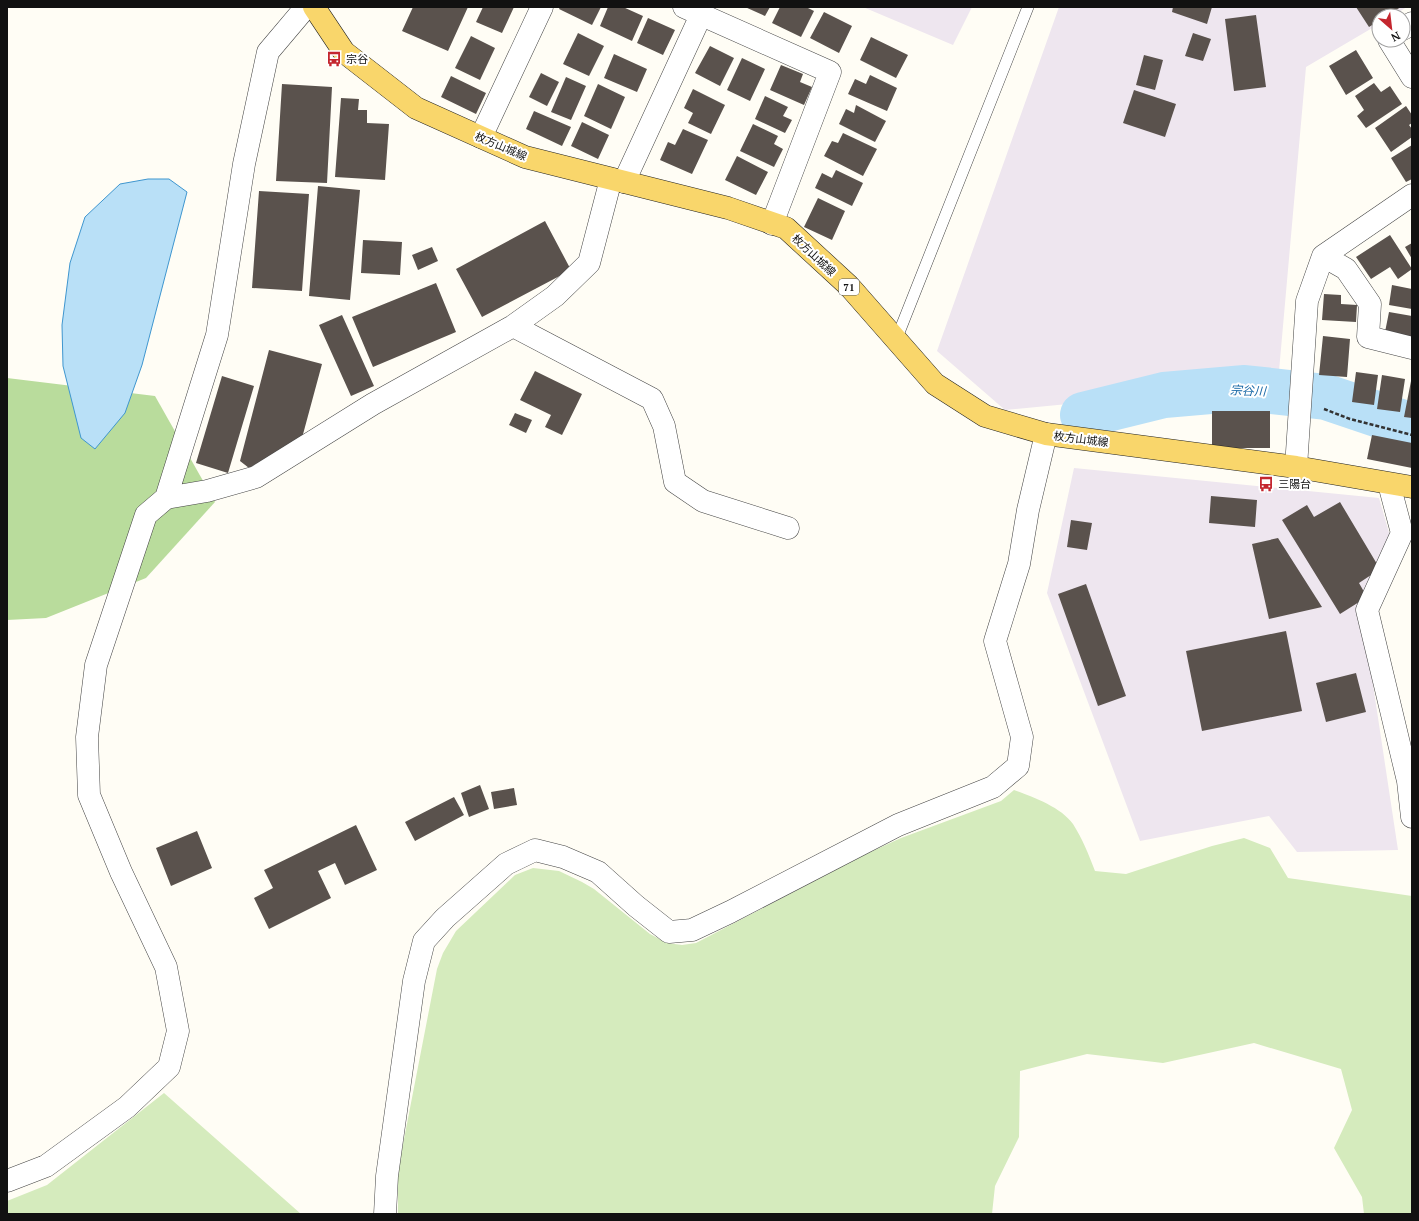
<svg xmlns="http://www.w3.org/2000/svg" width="1419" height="1221" font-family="'PT Serif','Noto Sans JP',serif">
<rect width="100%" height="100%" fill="#fffdf5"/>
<path fill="#eee6ef" d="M863,7H972L953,45Z
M1059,7H1407L1392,16H1379V24L1306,67L1279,371L1068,404L1005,410L937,351Z
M1074,468L1379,498L1390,536L1362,612L1398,850L1297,852L1269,816L1140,841L1047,593Z"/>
<path fill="#d5ebbd" d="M1014,790C1033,797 1061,807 1073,824C1082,838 1089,855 1095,871L1126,874L1212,846L1244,838L1270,848L1288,878L1412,896V1214H1364L1362,1197L1334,1148L1352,1110L1341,1069L1254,1043L1163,1063L1087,1054L1020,1071L1019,1137L995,1186L992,1214H398V1170L437,969L443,953L456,931L515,875L533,868L559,871L582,882L594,889L650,934L667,943L682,945L696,943L866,854L901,838L1001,801Z
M164,1093L301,1214H7V1201L47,1185Z"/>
<path fill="#b9dc9c" d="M7,378L155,396L215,502L146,578L46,618L7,620Z"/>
<path fill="#b9e0f7" stroke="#3f96cf" d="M148,179H169L187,192L142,365L125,413L95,449L81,438L63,366L62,325L70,263L85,217L120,184Z"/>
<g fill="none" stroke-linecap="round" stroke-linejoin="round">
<path stroke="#b9e0f7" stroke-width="46" d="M1083,415L1164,395L1245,388L1326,397L1412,426"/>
</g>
<path fill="#5a524d" d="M413,7H468L448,51L402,31Z
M483,7H514L502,33L476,22Z
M560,7H601L592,25L559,9Z
M608,7H623L643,16L632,41L600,26Z
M745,7H770L765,16Z
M780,7H806L814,11L801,37L772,23Z
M1173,7H1212L1207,24L1172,12Z
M1356,7H1401L1386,16H1379V21L1369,27Z
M824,12L852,26L839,53L810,38Z
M1256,15L1266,87L1234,91L1225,19Z
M648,18L675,30L663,55L637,43Z
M578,33L604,46L589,76L563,64Z
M1193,33L1211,39L1203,61L1185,56Z
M471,36L495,48L480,80L455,68Z
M871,37L908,55L896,78L860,60Z
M710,46L734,58L720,86L695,73Z
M1356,50L1373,78L1346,95L1329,66Z
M614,54L647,69L637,92L604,78Z
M1144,55L1163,60L1155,90L1136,85Z
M742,58L765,69L750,101L727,90Z
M781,65L803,74L800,82L812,87L804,105L770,90Z
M541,73L559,82L547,106L529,97Z
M870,75L897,88L887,111L848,94L855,79L866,84Z
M451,76L486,93L476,114L441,97Z
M566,77L586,86L571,120L551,112Z
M1374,83L1381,92L1390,86L1402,104L1366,128L1357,116L1364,110L1355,96Z
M282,84L332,87L327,183L276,181Z
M598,84L625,97L611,129L584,116Z
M693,89L725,105L711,134L688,123L693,113L684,108Z
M1134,90L1176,104L1165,137L1123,123Z
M765,96L788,107L783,116L792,120L785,133L755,119Z
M341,98L359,99L358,110H367V123L389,124L385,180L335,177Z
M856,105L886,121L875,142L839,124L846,109L854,113Z
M1406,106L1412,115V123L1409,125L1412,129V137L1391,152L1375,128Z
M534,111L571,127L562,146L526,129Z
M582,122L609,135L598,159L571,146Z
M753,124L778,136L774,144L783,149L774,167L740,151Z
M683,129L708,140L692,174L660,160L668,142L675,145Z
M843,133L877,149L863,176L824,156L832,141L838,143Z
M1412,145V179L1406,182L1391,158Z
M737,156L768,172L756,195L725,180Z
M836,170L863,183L852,206L815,188L822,173L832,178Z
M318,186L360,190L350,300L309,296Z
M259,191L309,194L302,291L252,288Z
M818,198L845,211L832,240L804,227Z
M545,221L571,270L482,317L456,269Z
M1390,235L1412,269L1398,279L1390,267L1371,279L1356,257Z
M363,240L402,242L400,275L361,273Z
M1412,243V259L1405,247Z
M432,247L438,261L418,270L412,255Z
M436,283L456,332L373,367L352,317Z
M1392,285L1412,289V309L1389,305Z
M1324,294L1341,295V304L1357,305L1356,322L1322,320Z
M1389,312L1412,316V337L1385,332Z
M342,315L374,386L351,396L319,325Z
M1323,336L1350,339L1347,377L1319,375Z
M269,350L322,364L302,438L249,468L240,461Z
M535,371L582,394L562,435L545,427L551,415L520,400Z
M1356,372L1378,375L1374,405L1352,402Z
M1382,375L1405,379L1400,412L1377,409Z
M222,376L254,386L228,473L196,463Z
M1411,381H1412V418L1404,417Z
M1212,411H1270V448H1212Z
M515,413L532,420L526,433L509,425Z
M1372,435L1412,443V468L1367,459Z
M1211,496L1257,500L1255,527L1209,523Z
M1340,502L1380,569L1359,583L1367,597L1340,614L1282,520L1307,505L1314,517Z
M1071,520L1092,523L1087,550L1067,547Z
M1278,538L1322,607L1269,619L1252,544Z
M1086,584L1126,696L1098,706L1058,594Z
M1286,631L1302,711L1202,731L1186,651Z
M1356,673L1366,712L1326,722L1316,683Z
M480,785L489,809L469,817L461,793Z
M514,788L517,805L494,809L491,792Z
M454,797L464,815L415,841L405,822Z
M356,825L377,870L345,885L335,863L318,871L331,898L269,929L254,898L273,888L264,870Z
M197,831L212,868L171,886L156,848Z"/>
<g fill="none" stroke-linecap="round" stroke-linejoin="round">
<g stroke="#444" stroke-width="12">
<path id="lane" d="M896,340L1028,7"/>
</g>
<g stroke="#444" stroke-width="23">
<path id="street" d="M684,7L830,72L772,224
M1403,29L1412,23
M1389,40L1412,77
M481,137L542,7
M624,182L701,15
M1323,256L1346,269L1370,304L1368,337L1412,348
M513,326L652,399L664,426L675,482L703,501L788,528
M1296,467L1307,301L1323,256L1412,195
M1389,484L1402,533L1367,610L1408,781L1412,817
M166,498L217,335L244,164L268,52L306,7
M7,1181L46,1166L127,1107L169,1067L178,1031L166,967L121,872L89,795L87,737L96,665L146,515L166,498L207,491L256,477L373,404L513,326L555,296L589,263L611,179
M385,1214L387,1176L414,981L424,941L445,918L506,864L535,850L563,857L598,872L636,906L669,932L692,930L730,912L898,825L993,787L1018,766L1022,737L995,641L1019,564L1028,510L1046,434"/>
</g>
<g stroke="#222" stroke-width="23">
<path id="primary" d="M314,7L344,52L416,108L525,157L728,208L786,228L849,286L935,384L985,416L1046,434L1296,467L1412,487"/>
</g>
<path stroke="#333" stroke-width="2.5" stroke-dasharray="4 2" stroke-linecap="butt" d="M1324,409L1350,419L1412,435"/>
<use href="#lane" stroke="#fff" stroke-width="11"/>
<use href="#street" stroke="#fff" stroke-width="22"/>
<use href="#primary" stroke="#f9d66b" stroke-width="22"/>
</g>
<defs>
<g id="bus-bare" transform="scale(1.2)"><path d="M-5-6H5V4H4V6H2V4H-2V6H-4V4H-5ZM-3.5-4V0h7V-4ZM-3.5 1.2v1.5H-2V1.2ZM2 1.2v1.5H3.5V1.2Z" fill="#c4262e" stroke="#fff" stroke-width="2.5" paint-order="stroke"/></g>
</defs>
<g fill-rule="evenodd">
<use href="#bus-bare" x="334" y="59"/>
<use href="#bus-bare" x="1266" y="484"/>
</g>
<g text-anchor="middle" stroke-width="4" stroke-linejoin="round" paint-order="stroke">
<rect fill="#fff" stroke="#585858" stroke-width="1" x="839" y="279" width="20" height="16" rx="3"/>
<g font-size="10" font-weight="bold" fill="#111">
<text x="849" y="291">71</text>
</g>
<g font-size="11" fill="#111" stroke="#fff" text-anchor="start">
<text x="346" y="63">宗谷</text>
<text x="1278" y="488">三陽台</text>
</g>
<g font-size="11" fill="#111" stroke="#fff">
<text transform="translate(501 146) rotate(23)" y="4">枚方山城線</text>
<text transform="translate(814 255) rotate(43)" y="4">枚方山城線</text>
<text transform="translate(1081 439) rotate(7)" y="4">枚方山城線</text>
</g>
<g font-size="12" font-style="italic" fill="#1768a6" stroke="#fff">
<text transform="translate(1248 391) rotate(2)" y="4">宗谷川</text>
</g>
</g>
<rect width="1419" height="1221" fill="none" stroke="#111111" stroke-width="16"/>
<g transform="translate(1391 28) rotate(152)"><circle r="19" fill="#ffffff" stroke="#a0a0a0"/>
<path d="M0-3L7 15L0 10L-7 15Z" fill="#c4262e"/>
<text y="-6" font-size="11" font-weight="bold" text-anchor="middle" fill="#111111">N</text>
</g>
</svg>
